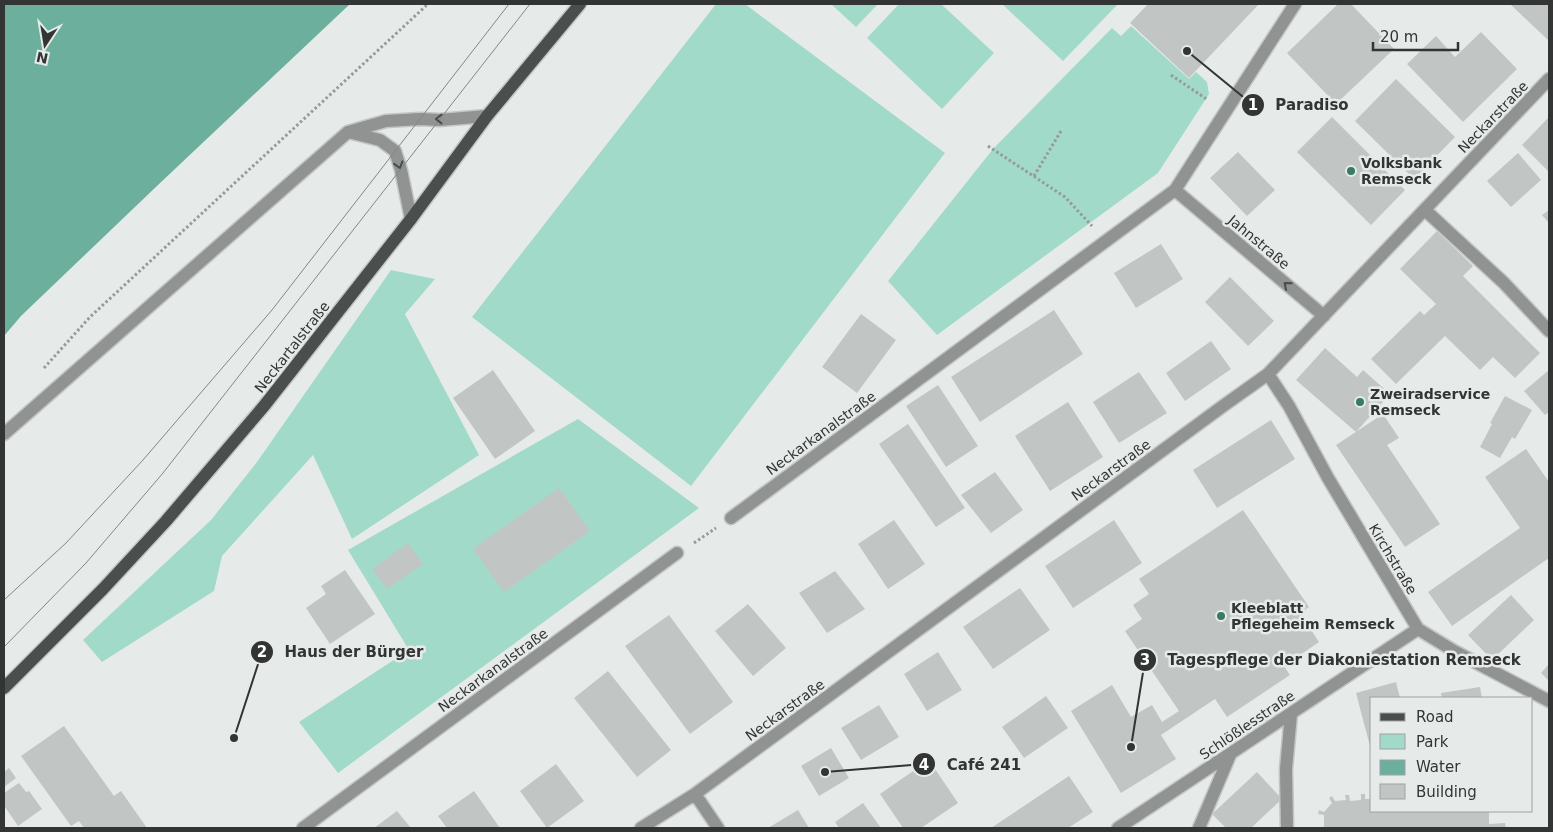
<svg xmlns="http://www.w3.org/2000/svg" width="1553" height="832" font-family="'DejaVu Sans',sans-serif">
<rect width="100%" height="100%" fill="#e6ebe9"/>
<path fill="#a2dac9" d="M716,4H745L945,153L691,486L472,317Z
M831,4H878L856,27Z
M899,4H941L994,53L942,109L867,38Z
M1002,4H1118L1063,61Z
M1131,26L1189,79L1196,72L1207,82L1209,94L1158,173L937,335L888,281L993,149L1112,28L1121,36Z
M391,270L435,279L405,314L479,455L352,539L313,455L222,556L214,591L102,662L83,640L211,520L257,462Z
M578,419L699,508L338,773L299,722L409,650L348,550Z"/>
<path fill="#6baf9c" d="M4,4H350L159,184L21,316L4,336Z"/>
<path fill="#c1c6c4" d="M1148,4H1259L1189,78L1130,23Z
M1338,4H1351L1394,49L1336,104L1287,53Z
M1510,4H1549V41Z
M1481,32L1517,69L1463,122L1407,64L1436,36L1455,57Z
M1396,79L1455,137L1414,179L1355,121Z
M1332,117L1405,190L1371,225L1297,152Z
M1549,117V172L1522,145Z
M1238,152L1275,190L1247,216L1210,178Z
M1518,153L1541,180L1511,207L1487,181Z
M1549,210V223L1542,215Z
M1437,231L1473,266L1463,276L1540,353L1515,378L1493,357L1480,370L1445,336L1396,384L1371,359L1420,311L1424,315L1436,304L1400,269Z
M1161,244L1183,279L1136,308L1114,273Z
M1230,277L1274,321L1248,346L1205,302Z
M1054,310L1083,354L980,422L951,377Z
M861,314L896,340L857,393L822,367Z
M1211,341L1231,369L1185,401L1166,373Z
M1325,348L1357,377L1363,370L1390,394L1356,432L1296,380Z
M493,370L535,431L495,459L453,398Z
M1549,370V412L1545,415L1524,391Z
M1139,372L1167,413L1119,443L1093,402Z
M938,385L978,446L946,467L906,406Z
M1505,396L1532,410L1515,439L1512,437L1500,458L1480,447L1492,424L1490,423Z
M1068,402L1103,457L1050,491L1015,436Z
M1383,414L1399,438L1387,445L1440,524L1405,547L1336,445Z
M1271,420L1295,459L1217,508L1193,470Z
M908,424L965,508L936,527L879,444Z
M1526,449L1549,482V558L1452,626L1428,592L1520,528L1485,477Z
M995,472L1023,510L991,533L961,495Z
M559,488L590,531L504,592L473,549Z
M1243,510L1309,607L1300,613L1319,642L1284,666L1290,675L1227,717L1215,699L1161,735L1176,759L1121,793L1071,711L1112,685L1131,717L1152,705L1162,722L1179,711L1125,631L1142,619L1133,605L1149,594L1139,579Z
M894,520L925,564L888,589L858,544Z
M1114,520L1142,563L1073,608L1045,566Z
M408,543L423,564L387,589L372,569Z
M345,570L375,614L330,644L306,608L326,594L321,586Z
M835,571L865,609L827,633L799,593Z
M1020,588L1050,630L993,669L963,627Z
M1511,595L1534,620L1492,660L1468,635Z
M748,604L786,648L753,676L715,631Z
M669,615L733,702L690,734L625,646Z
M938,652L962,690L927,711L904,674Z
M1549,664V681L1541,673Z
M608,671L671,750L637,777L574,698Z
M1396,682L1400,698H1372L1371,750L1356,693Z
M1480,687L1482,698H1442L1441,693Z
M1046,696L1068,728L1024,758L1002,727Z
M879,705L899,737L861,760L841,728Z
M64,726L114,796L121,791L147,828H84L79,821L71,826L21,756Z
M831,748L849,778L819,796L801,766Z
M929,760L958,803L921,828H903L880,794Z
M556,764L584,801L547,828L520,791Z
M9,768L16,778L4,787V772Z
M1257,772L1282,799L1251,828H1226L1212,814Z
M1069,776L1093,812L1068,828H991Z
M19,783L26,792L29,791L42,809L18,826L5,807L4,808V793Z
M474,791L500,828H447L438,816Z
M1361,794H1365V799H1372V811H1489V824L1505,823L1506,828H1324V815L1318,814L1319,810L1324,812L1332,803L1329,798L1332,796L1335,801L1346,800L1345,795H1349L1350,801L1361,800Z
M863,803L881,828H839L835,822Z
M798,810L809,828H768Z
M397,811L411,828H374Z"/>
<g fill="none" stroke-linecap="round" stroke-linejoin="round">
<g stroke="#c2c7c5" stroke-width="15">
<path id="minor" d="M348,132L380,140L395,151L401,170L411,219
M1175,190L1324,316
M1425,210L1504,283L1549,331
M1268,374L1289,406L1328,478L1418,629L1454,651L1549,701
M4,434L348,132L386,121L420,119L440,120L487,116
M731,518L1175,190L1295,4
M695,794L718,828
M303,828L677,553
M641,828L695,794L1223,406L1268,374L1549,79
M1118,828L1418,629
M1199,828L1230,755
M1287,828L1286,769L1291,714"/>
</g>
<g stroke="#c2c7c5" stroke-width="15">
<path id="major" d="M4,688L103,589L166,521L264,406L411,219L487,116L580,4"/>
</g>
<path stroke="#969a99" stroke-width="3" stroke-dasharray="2.5 2.5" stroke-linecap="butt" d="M1171,75L1208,100
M988,146L1065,197L1092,226
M1034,176L1061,131
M44,368L90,317L428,4
M694,543L716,528"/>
<use href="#minor" stroke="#919392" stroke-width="12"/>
<use href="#major" stroke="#4a4e4c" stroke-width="12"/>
<path stroke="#838685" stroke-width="1" d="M4,600L66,543L143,460L272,310L509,4
M4,647L86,563L163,473L530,4"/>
</g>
<defs><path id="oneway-chevron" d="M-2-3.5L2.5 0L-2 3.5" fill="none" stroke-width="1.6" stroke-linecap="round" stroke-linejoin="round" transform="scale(1.25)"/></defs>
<g stroke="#4a4c4c">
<use href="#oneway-chevron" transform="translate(439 119) rotate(180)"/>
<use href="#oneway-chevron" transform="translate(399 165) rotate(73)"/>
<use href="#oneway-chevron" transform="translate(1287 285) rotate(-140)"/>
</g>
<g fill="#387968" stroke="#e6ebe9" stroke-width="2">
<circle cx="1351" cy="171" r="5"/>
<circle cx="1360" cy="402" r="5"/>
<circle cx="1221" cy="616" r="5"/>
</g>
<g text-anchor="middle" stroke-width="5" stroke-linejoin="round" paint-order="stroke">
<g font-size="14" fill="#333534" stroke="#e6ebe9">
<text transform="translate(1493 117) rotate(-46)" y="5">Neckarstraße</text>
<text transform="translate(1259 242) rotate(40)" y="5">Jahnstraße</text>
<text transform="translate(292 347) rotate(-52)" y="5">Neckartalstraße</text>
<text transform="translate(821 433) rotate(-36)" y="5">Neckarkanalstraße</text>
<text transform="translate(1111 470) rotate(-36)" y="5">Neckarstraße</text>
<text transform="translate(1393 559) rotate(59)" y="5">Kirchstraße</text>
<text transform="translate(493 670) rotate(-36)" y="5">Neckarkanalstraße</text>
<text transform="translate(785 710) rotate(-36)" y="5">Neckarstraße</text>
<text transform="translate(1247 725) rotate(-34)" y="5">Schlößlesstraße</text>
</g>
<g font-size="14" font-weight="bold" fill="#333534" stroke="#e6ebe9" text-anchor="start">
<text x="1361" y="168">Volksbank<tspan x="1361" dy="16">Remseck</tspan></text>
<text x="1370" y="399">Zweiradservice<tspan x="1370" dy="16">Remseck</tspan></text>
<text x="1231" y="613">Kleeblatt<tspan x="1231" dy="16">Pflegeheim Remseck</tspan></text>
</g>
</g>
<path fill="none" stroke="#333534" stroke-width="2" d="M1187 51L1253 105M234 738L262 652M1131 747L1145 660M825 772L924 764"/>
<g fill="#333534" stroke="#e6ebe9" stroke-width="2">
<circle cx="1187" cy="51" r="5"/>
<circle cx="234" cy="738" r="5"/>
<circle cx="1131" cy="747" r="5"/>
<circle cx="825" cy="772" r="5"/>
<circle cx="1253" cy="105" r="12"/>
<circle cx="262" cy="652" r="12"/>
<circle cx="1145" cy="660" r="12"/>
<circle cx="924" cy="764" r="12"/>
</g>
<g font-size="15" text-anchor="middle" font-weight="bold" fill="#fff">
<text x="1253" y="110">1</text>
<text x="262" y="657">2</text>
<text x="1145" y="665">3</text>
<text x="924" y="770">4</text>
</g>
<g font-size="15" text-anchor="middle" font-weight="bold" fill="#333534" stroke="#e6ebe9" stroke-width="5" stroke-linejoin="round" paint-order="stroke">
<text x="1312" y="110">Paradiso</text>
<text x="354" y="657">Haus der Bürger</text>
<text x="1344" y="665">Tagespflege der Diakoniestation Remseck</text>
<text x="984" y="770">Café 241</text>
</g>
<rect width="1553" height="832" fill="none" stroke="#333534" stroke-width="10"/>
<rect x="1370" y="697" width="162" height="115" fill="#e6ebe9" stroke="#9ea2a1"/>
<rect x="1380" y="713" width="25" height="8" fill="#4a4e4c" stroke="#9ea2a1"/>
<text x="1416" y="722" font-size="15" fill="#333534">Road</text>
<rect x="1380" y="734" width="25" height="15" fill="#a2dac9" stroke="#9ea2a1"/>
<text x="1416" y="747" font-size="15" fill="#333534">Park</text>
<rect x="1380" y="760" width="25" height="15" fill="#6baf9c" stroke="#9ea2a1"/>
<text x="1416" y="772" font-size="15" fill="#333534">Water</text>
<rect x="1380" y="784" width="25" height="15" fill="#c1c6c4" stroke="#9ea2a1"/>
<text x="1416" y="797" font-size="15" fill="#333534">Building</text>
<g transform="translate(45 45) rotate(192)" stroke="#e6ebe9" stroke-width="4" paint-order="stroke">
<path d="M0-4L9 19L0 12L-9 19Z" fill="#333534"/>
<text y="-8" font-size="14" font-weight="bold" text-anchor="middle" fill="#333534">N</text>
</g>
<path d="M1373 42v8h85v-8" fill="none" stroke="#333534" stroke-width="2.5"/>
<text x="1380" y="42" font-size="15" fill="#333534" stroke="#e6ebe9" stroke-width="4" paint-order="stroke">20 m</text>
</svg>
